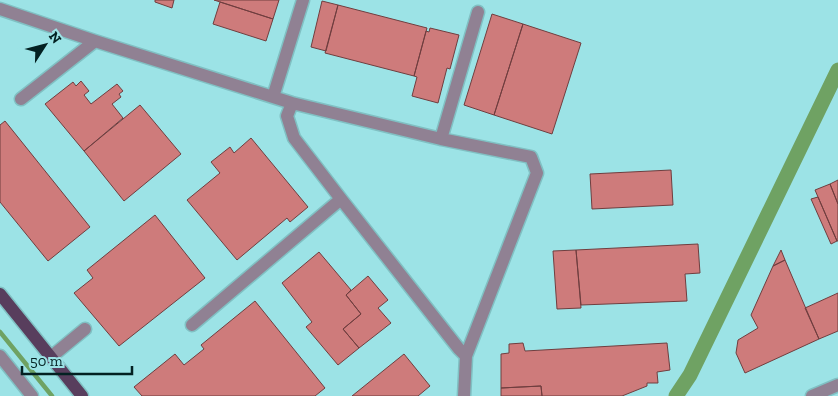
<svg xmlns="http://www.w3.org/2000/svg" width="838" height="396" font-family="'Zilla Slab',serif">
<rect width="100%" height="100%" fill="#9ce3e6"/>
<g fill="none" stroke-linecap="round" stroke-linejoin="round">
<path stroke="#6fa263" stroke-width="4.5" d="M0,332L52,396"/>
<path stroke="#6fa263" stroke-width="15" d="M676,396L690,375L838,70"/>
</g>
<path fill="#ce7b7b" stroke="#703e3f" d="M155,0H174L172,8L155,2Z
M214,0H279L273,19Z
M322,1L338,5L326,51L311,47Z
M220,2L273,19L266,41L213,24Z
M338,5L427,28L414,76L325,53Z
M492,14L523,24L494,115L464,105Z
M523,24L581,43L552,134L494,115Z
M430,28L459,35L450,69L447,68L438,103L412,96L417,77L414,76L426,31L429,32Z
M81,81L89,91L84,95L91,104L117,84L123,91L119,94L121,97L112,104L123,118L84,151L45,104L73,82L76,86Z
M140,105L181,154L124,201L84,151Z
M5,121L90,227L48,261L0,202V125Z
M251,138L308,207L290,222L287,218L237,260L187,200L220,173L211,162L230,147L234,153Z
M671,170L673,205L592,209L590,174Z
M838,180V204L830,184Z
M830,184L838,204V241H837L815,190Z
M818,197L837,241L831,244L811,199Z
M155,215L205,278L119,346L74,293L93,278L87,270Z
M698,244L700,273L685,274L687,301L581,305L576,250Z
M576,250L581,308L557,309L553,251Z
M781,250L785,260L773,266Z
M319,252L351,290L346,295L361,314L343,329L359,348L338,365L306,327L312,322L282,283Z
M785,260L819,339L745,373L736,353L738,340L758,328L751,315L773,266Z
M368,276L388,300L378,308L391,323L359,348L343,329L361,314L346,295Z
M838,293V331L819,339L805,308Z
M255,301L325,388L315,396H142L134,387L175,354L184,365L204,349L201,345Z
M523,343L525,351L667,343L670,370L657,372L658,383H647V386L622,396H542L541,386L501,388V354L509,353V344Z
M404,354L430,386L418,396H352Z
M541,386L542,396H501V388Z"/>
<g fill="none" stroke-linecap="round" stroke-linejoin="round">
<g stroke="#80c0c3" stroke-width="15">
<path id="minor" d="M0,9L95,41L292,103L441,139L531,157L537,173L466,356L464,396
M273,97L303,0
M21,99L95,41
M292,103L287,116L294,138L341,199L459,349L466,356
M441,139L478,12
M192,325L341,199
M0,356L32,396
M51,357L85,329
M812,396L838,385"/>
</g>
<g stroke="#80c0c3" stroke-width="15">
<path id="major" d="M0,294L82,396"/>
</g>
<use href="#minor" stroke="#908193" stroke-width="12"/>
<use href="#major" stroke="#583e5d" stroke-width="12"/>
</g>
<g transform="translate(45 45) rotate(54)" stroke="#9ce3e6" stroke-width="4" paint-order="stroke">
<path d="M0-4L9 19L0 12L-9 19Z" fill="#032122"/>
<text y="-8" font-size="14" font-weight="bold" text-anchor="middle" fill="#032122">N</text>
</g>
<path d="M22 366v8h110v-8" fill="none" stroke="#032122" stroke-width="2.5"/>
<text x="30" y="366" font-size="15" fill="#032122" stroke="#9ce3e6" stroke-width="4" paint-order="stroke">50 m</text>
</svg>
